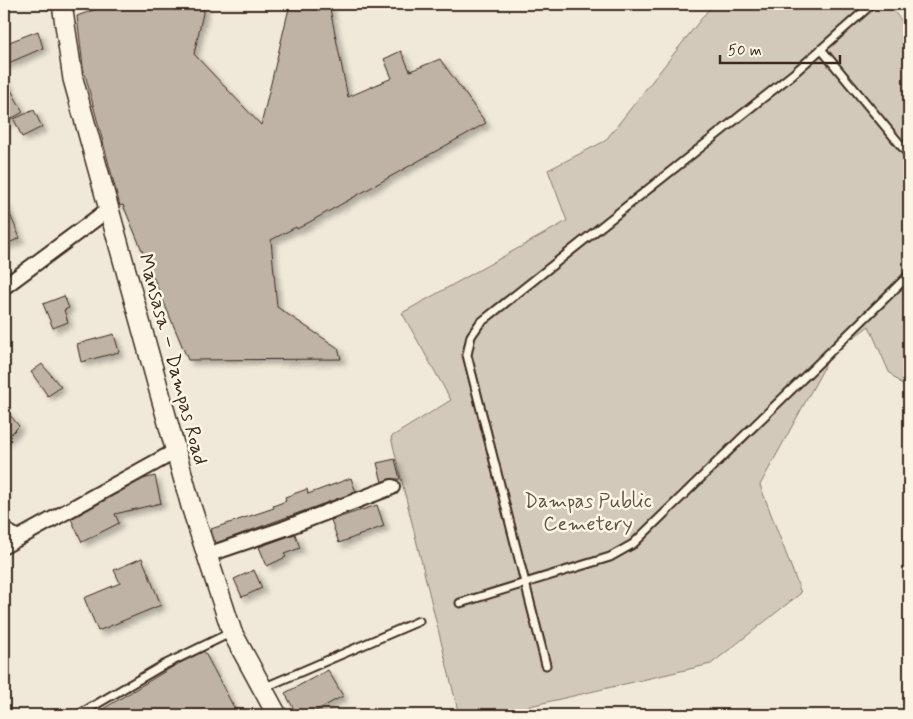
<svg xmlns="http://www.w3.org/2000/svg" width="913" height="719" font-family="Mynerve,sans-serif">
<defs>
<filter id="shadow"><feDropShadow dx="4.5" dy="4.5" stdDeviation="2.5" flood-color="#0004"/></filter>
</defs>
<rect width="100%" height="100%" fill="#f0e9d9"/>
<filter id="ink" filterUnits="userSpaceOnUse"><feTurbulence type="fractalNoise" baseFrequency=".02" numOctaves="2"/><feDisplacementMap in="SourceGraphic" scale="10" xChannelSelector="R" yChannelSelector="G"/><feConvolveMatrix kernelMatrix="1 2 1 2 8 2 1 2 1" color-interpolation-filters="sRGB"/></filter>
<g filter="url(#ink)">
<path fill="#d2c9ba" stroke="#867a6c" d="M713,4H888L909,30V392L889,372L869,326L832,353L760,485L801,593L711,664L491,715H459L391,437L451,400L402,313L567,221L548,170L605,141Z"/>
<path fill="#beb3a4" stroke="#3b2a1e" filter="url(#shadow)" d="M110,4H205L194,54L261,125L290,4H329L348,97L392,78L384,59L401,51L410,71L440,59L486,123L297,229L296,227L271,240L277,307L338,348L341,359L188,360L123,205L120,206L83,67L77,16Z
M38,31L43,48L4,65V44Z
M4,77L23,112L4,123Z
M34,110L42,127L22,137L14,119Z
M4,200L20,238L4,245Z
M64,296L69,308L64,310L68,322L53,328L43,304Z
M114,334L119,352L81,362L77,344Z
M42,364L61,387L48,396L31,372Z
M4,408L19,426L4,441Z
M395,459L400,479H389L382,482L377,463Z
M155,476L161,503L115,514L119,523L82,542L71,519L143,479Z
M351,478L356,492L216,543L211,529L274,508L273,506L286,501L285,497L307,489L308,494Z
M377,505L384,526L339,543L331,520Z
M295,534L300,548L284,554L286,557L267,566L259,547Z
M142,558L161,605L98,631L84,598L120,583L114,570Z
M254,570L262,588L242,597L234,579Z
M204,651L238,715H93L174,666Z
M328,670L343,696L308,715H297L285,693Z"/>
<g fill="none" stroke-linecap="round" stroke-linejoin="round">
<g stroke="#3b2a1e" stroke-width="11">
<path id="service" d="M821,49L909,155
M460,603L610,557L633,544L909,275
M546,665L467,355L471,336L480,323L793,74L872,4
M263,688L419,621
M78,715L162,666L232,632"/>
</g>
<g stroke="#3b2a1e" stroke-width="18">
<path id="minor" d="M4,287L109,209
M4,530L18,538
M4,546L176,451
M207,555L283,529L392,487"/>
</g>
<g stroke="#3b2a1e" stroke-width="22">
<path id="secondary" d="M62,4L73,79L191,506L232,632L277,715"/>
</g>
<use href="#service" stroke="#fcf5e5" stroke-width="7"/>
<use href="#minor" stroke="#fcf5e5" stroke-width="14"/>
<use href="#secondary" stroke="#fcf5e5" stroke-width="19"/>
</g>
</g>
<g text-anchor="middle" stroke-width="5" stroke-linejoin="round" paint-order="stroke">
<g font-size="20" fill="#3b2a1e" stroke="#fcf5e5">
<text transform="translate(174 359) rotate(75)" y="7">Mansasa – Dampas Road</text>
</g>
<g font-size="20" fill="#615245" stroke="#fcf5e5">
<text x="588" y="507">Dampas Public<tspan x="588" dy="23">Cemetery</tspan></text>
</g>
</g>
<rect width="913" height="719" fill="none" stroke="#fcf5e5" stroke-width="20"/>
<rect x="10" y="10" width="893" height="699" fill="none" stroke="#3b2a1e" stroke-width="2" filter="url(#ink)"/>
<path d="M720 55v8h120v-8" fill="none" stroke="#3b2a1e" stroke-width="2.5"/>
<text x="728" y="55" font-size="15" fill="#3b2a1e" stroke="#fcf5e5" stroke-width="4" paint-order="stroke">50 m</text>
</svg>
